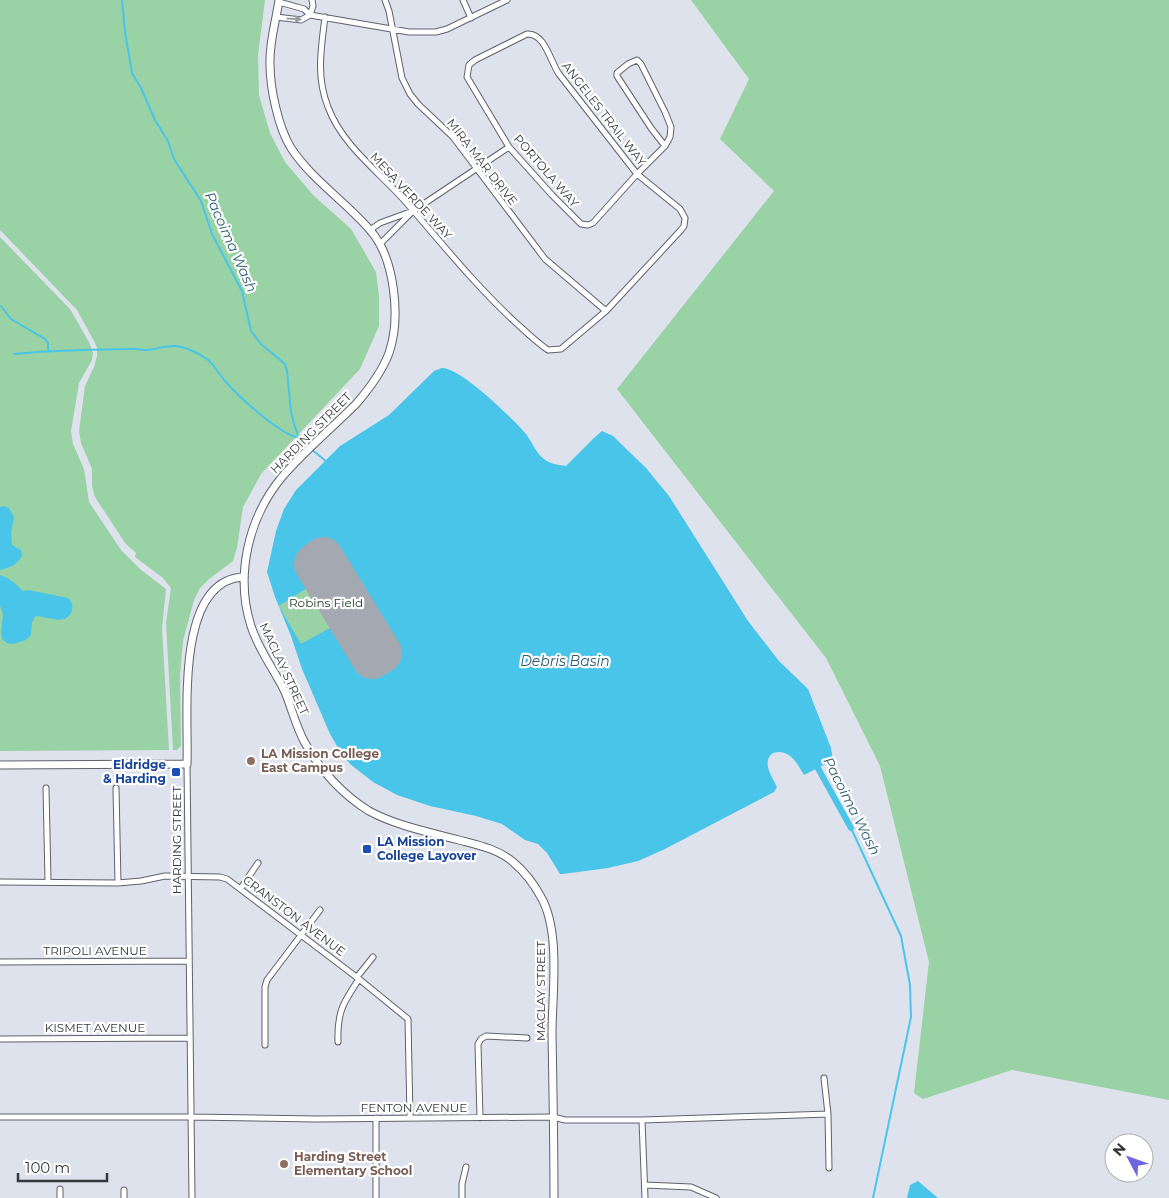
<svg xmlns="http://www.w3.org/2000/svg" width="1169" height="1198" font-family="Montserrat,sans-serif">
<rect width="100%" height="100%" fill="#dee2ed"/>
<path fill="#99d2a4" d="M0,0H265L258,55L259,95L270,133L285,162L313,195L351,229L376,272L379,296V326L360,369L261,474L243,507L237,548L233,561L209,579L200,588L194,600L183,641L180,676L181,746L177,750H173L166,623L171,588L163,578L135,557L136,553L125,543L95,497L92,486V469L81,443L79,431L85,386L94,367L97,356V348L94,341L77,310L0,230Z
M691,0H1169V1100L1012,1070L923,1099L914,1093L929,962L880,766L826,658L617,389L774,191L720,139L749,79Z
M0,237L70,309L90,344L93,353L92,360L79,383L71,431L73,444L84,469L89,502L121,550L140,569L166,589L162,628L169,750L0,751Z
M327,549L390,653L364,668L301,645L279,606L317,581L307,563Z"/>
<path fill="#49c5ea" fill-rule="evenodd" d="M442,368C461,368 512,418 526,434C532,442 536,453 544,459C550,464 559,465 566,466L595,437L602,431L613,436L646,468L669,496L748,621L779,661L808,689L831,748L833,760L804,775C797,763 789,748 773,753C761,762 772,776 777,787L774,792L663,850L638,861L608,868L563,874H560L547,853L538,844L525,840L502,824L476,816L430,806L397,795L373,782L350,764L341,753L330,734L302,669L291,636L275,597L267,572L276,531L284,509L296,490L340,446L389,415L434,371ZM327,549L389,653L365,667L339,623L301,644L279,606L318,581L307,563Z
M4,506L9,508L14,517L11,533L12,545L21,550L22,555C19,564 9,568 0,570V507Z
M0,575C8,577 17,585 23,591L28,590L68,598C72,602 74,606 71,613C64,626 46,616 36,616L32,622L31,635L26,640L13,644L7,643L3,640L1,634L3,614L0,606Z
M918,1181L938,1198H907L910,1185Z"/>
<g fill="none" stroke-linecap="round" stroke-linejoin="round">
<path stroke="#49c5ea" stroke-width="2" d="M122,0L125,32L132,73L141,88L155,120L168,141L174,159L201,201L212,234L242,291L251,331L260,343L285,364L287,371L291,412L294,424L299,438L308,446
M1,306L11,319L45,339L48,343V351
M14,354C52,350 90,350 128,349C135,348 141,350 147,350C156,349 165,346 174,346C185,346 200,354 208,360C215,366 219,374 225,381C239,397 279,434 299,438
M311,449L327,462
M851,828L901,936L910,985L911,1017L873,1198"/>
<path stroke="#49c5ea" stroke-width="6" d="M814,761L851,828"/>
<path stroke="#a4a8b0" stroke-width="40" d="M323,557L382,653L372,659L314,564Z"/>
<g stroke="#5f626c" stroke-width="7">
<path id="street" d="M385,0L389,11L402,78L410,94L418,104L453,137L545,259L606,311
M463,0L471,18
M279,2L304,9L310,15L409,32H436L447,29L507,0
M310,15L313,6L312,0
M276,17L301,20L310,15
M325,17C321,49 316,77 328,107C342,145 378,171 404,200C440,241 474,284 514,321C525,331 536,342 548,350L561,349L606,311L681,230L684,226L685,218L680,209L637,174L559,74C550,61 545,33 527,34L475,60L469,65L467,77L509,147L552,195L581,224L588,225L593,223L637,174L665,146L670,137L671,127L665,112L641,64L637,60L628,64L617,73V76L651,128L665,146
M370,230L380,223L410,212
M380,244L413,211L509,147
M187,764L192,1198
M46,788L48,881
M116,788L118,883
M0,882L118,883L141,881L165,876L220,877L227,879L359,979L408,1019L410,1118
M241,888L258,863
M0,962L189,961
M357,977L373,957
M0,1039L189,1038
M338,1042C337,1012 343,1003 359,979
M265,1045V987L267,980L320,910
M824,1078L828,1114L829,1168
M0,1117H191L317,1119L553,1117L565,1120H642L828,1114
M376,1118V1198
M480,1118L478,1044L481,1039L486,1036L527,1038
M642,1120L645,1198
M645,1185L691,1187L716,1198
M60,1189V1198
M124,1190V1198
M462,1198V1184L466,1167"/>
</g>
<g stroke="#5f626c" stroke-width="9">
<path id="secondary" d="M279,0C276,21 269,43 270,64C270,88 278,127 291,148C312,180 345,201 370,230C395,258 401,318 389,353C382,372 369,389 356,404C332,428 304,451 282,477C248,518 235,576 251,626C259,651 274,669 285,692C292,709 296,727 305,743C320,770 343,795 369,811C397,826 429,832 459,840C478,845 498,849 513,862C525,872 534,884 541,897C561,932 552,994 552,1034C553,1089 554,1143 554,1198
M0,765L187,764C189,717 174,581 243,577"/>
</g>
<use href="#street" stroke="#fff" stroke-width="5"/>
<use href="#secondary" stroke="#fff" stroke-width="7"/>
</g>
<defs><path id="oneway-solid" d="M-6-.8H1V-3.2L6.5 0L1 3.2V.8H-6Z" transform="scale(1.25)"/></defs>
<use fill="#9a9c9e" href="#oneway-solid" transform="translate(294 19) rotate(4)"/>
<g fill="#8d6e63" stroke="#fff" stroke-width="2">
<circle cx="251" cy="761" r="5"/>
<circle cx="284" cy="1164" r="5"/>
</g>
<g fill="#1a4fb4" stroke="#fff" stroke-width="2">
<rect x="171" y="767" width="10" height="10" rx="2.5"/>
<rect x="362" y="844" width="10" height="10" rx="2.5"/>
</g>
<g text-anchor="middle" stroke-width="4.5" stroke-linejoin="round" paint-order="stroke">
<g font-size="12" fill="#36383c" stroke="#fff">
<text transform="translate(604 114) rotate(52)" y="4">ANGELES TRAIL WAY</text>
<text transform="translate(482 162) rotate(52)" y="4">MIRA MAR DRIVE</text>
<text transform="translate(546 171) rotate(49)" y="4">PORTOLA WAY</text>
<text transform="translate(411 196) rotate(47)" y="4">MESA VERDE WAY</text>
<text transform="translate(311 433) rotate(-45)" y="4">HARDING STREET</text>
<text transform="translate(284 669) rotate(65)" y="4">MACLAY STREET</text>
<text transform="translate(177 840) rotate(-90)" y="4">HARDING STREET</text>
<text transform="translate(294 916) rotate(37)" y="4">CRANSTON AVENUE</text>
<text x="95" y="955">TRIPOLI AVENUE</text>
<text transform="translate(541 991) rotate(-90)" y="4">MACLAY STREET</text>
<text x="95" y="1032">KISMET AVENUE</text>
<text x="414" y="1112">FENTON AVENUE</text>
</g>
<g font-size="12" fill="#15371e" stroke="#fff">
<text x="326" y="607">Robins Field</text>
</g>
<g font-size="12" font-weight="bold" fill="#785e54" stroke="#fff" text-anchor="start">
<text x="261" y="758">LA Mission College<tspan x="261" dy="14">East Campus</tspan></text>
<text x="294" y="1161">Harding Street<tspan x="294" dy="14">Elementary School</tspan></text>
</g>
<g font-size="12" font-weight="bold" fill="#164399" stroke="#fff" text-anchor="end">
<text x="166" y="769">Eldridge<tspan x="166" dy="14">&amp; Harding</tspan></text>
<text x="377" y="846" text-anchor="start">LA Mission<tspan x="377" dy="14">College Layover</tspan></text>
</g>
<g font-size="14" font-style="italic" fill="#2b5d6e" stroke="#fff">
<text transform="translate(231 242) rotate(66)" y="5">Pacoima Wash</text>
<text x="565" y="666">Debris Basin</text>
<text transform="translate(852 806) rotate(63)" y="5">Pacoima Wash</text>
</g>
</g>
<g transform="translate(1129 1158) rotate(311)"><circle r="24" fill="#ffffff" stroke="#afafb1"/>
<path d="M0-4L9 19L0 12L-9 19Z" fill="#6d68e2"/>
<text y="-8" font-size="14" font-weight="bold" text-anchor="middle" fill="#36383c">N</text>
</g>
<path d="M18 1173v8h89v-8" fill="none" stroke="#36383c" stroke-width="2.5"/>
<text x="25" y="1173" font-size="15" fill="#36383c" stroke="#ffffff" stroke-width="4" paint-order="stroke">100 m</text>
</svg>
